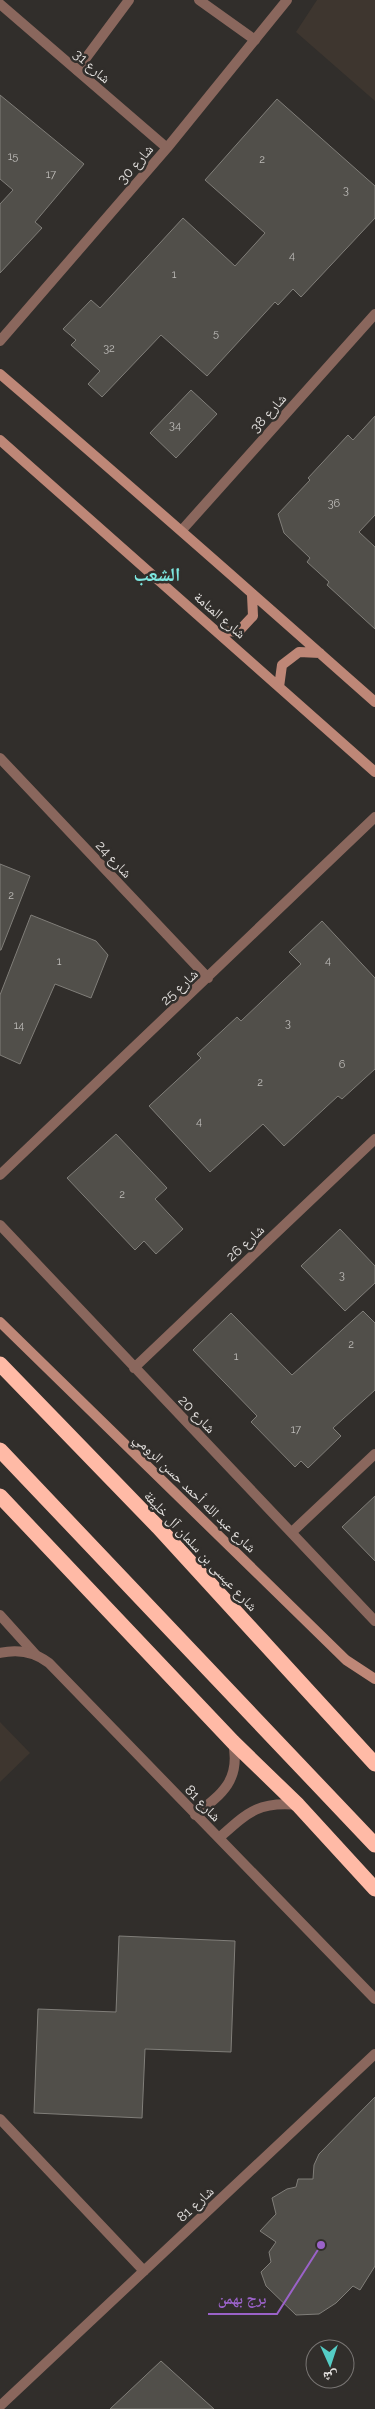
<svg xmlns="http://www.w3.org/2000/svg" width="375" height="2409" font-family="Raleway,'Noto Naskh Arabic',sans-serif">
<rect width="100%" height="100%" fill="#312e2b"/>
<path fill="#3e362f" d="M317,0H375V101L296,32Z
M0,1722L30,1753L0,1782Z"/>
<path fill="#514f4a" stroke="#807e79" d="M0,95L84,164L35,222L42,228L0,273V204L13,190L0,179Z
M277,99L375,186V218L301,297L293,289L278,305L275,302L207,376L161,335L102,397L88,384L100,371L71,345L76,340L63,329L91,300L100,308L183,218L235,266L265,233L205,180Z
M191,390L217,414L176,458L150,433Z
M375,416V515L359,532L375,547V629L327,585L329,582L307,562L310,558L284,533L278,514L310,480L308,478L348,435L353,440Z
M0,864L30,876L1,950H0Z
M31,915L96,941L108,955L91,998L55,984L20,1064L0,1055V995Z
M322,921L375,978V1069L342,1099L338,1096L284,1146L263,1124L210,1172L149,1106L201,1058L197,1054L237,1017L241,1021L301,964L289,952Z
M116,1134L167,1188L155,1199L183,1229L156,1254L144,1241L135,1250L67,1178Z
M340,1229L375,1266V1283L345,1311L301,1266Z
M363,1311L375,1323V1390L333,1428L341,1436L308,1468L301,1461L295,1467L251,1422L257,1416L193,1350L231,1313L292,1375Z
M375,1496V1561L342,1527Z
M119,1936L235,1941L231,2052L145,2049L142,2118L34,2113L38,2009L116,2012Z
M375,2097V2266L360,2290L353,2286L336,2303L319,2314L296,2315L266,2286L261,2272L271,2262L269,2252L276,2242L260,2231L276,2214L272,2198L287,2189L296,2187L298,2179H313L314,2165L319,2154Z
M161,2361L214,2409H110Z"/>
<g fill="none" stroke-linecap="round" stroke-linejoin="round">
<path stroke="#8a675d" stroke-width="10" d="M199,0L255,40
M77,70L129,0
M0,1615L36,1655"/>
<path stroke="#8a675d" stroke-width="10" d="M0,4L167,148
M0,341L167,148L287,0
M182,530L375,314
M0,758L208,978
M0,1175L375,817
M0,1225L375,1621
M134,1368L375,1139
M292,1532L375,1454
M0,1653C17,1649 35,1652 49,1663L375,1999
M195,1815C222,1794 241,1780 233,1743
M219,1838C247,1813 258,1801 298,1805
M0,2119L144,2271
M0,2406L375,2054"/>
<path stroke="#be8777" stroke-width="10" d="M0,374C126,482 251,592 375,702
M0,440L375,772
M218,632L239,631L253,616L252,595
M279,687L282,665L299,652L320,653
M0,1322L346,1660L375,1679"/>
<path stroke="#ffbaa6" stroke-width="15" d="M0,1364L158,1527L375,1764
M0,1450L375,1845
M0,1496L233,1742L298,1805L375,1889"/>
</g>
<g text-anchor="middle" stroke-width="5" stroke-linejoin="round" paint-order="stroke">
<g font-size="11" fill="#bebcb9">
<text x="13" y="160">15</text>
<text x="262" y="163">2</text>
<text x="51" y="178">17</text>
<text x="346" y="194">3</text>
<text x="292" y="259">4</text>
<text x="174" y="278">1</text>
<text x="216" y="337">5</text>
<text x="109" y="352">32</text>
<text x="175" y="429">34</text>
<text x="334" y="507">36</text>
<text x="11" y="899">2</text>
<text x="328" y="964">4</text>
<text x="59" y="965">1</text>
<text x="288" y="1027">3</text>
<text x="19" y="1029">14</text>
<text x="342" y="1068">6</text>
<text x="260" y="1086">2</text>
<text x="199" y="1125">4</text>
<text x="122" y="1198">2</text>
<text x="342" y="1279">3</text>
<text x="351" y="1348">2</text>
<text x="236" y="1360">1</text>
<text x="296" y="1433">17</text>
</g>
<g font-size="14" fill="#e3e0de" stroke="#312e2b">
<text transform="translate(92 66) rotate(41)" y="5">شارع 31</text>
<text transform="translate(135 164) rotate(-49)" y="5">شارع 30</text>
<text transform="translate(268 413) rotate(-48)" y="5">شارع 38</text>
<text transform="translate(220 615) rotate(41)" y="5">شارع المنامة</text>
<text transform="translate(114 859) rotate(47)" y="5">شارع 24</text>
<text transform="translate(179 987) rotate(-43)" y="5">شارع 25</text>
<text transform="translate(245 1243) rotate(-43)" y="5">شارع 26</text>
<text transform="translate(197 1414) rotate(46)" y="5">شارع 20</text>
<text transform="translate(195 1493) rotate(44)" y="5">شارع عبد الله أحمد حسن الرومي</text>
<text transform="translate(201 1551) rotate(47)" y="5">شارع عيسى بن سلمان آل خليفة</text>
<text transform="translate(203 1803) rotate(46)" y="5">شارع 81</text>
<text transform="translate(195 2204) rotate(-43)" y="5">شارع 81</text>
</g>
<g font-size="19" font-weight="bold" fill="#7de7e0" stroke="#312e2b">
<text x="157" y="581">الشعب</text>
</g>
</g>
<path fill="none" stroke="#9a62c8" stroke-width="2" d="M321 2245L277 2314H208"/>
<circle fill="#9a62c8" stroke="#312e2b" stroke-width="2" cx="321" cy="2245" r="5"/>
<g font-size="15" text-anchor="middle" font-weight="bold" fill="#9a62c8" stroke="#312e2b" stroke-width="5" stroke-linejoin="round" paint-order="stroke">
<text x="242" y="2304">برج بهمن</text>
</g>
<g transform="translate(330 2364) rotate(177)"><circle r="24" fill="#312e2b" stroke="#787573"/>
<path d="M0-4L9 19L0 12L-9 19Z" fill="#55cdc6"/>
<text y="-8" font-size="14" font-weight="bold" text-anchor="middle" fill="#e3e0de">ش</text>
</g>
</svg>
